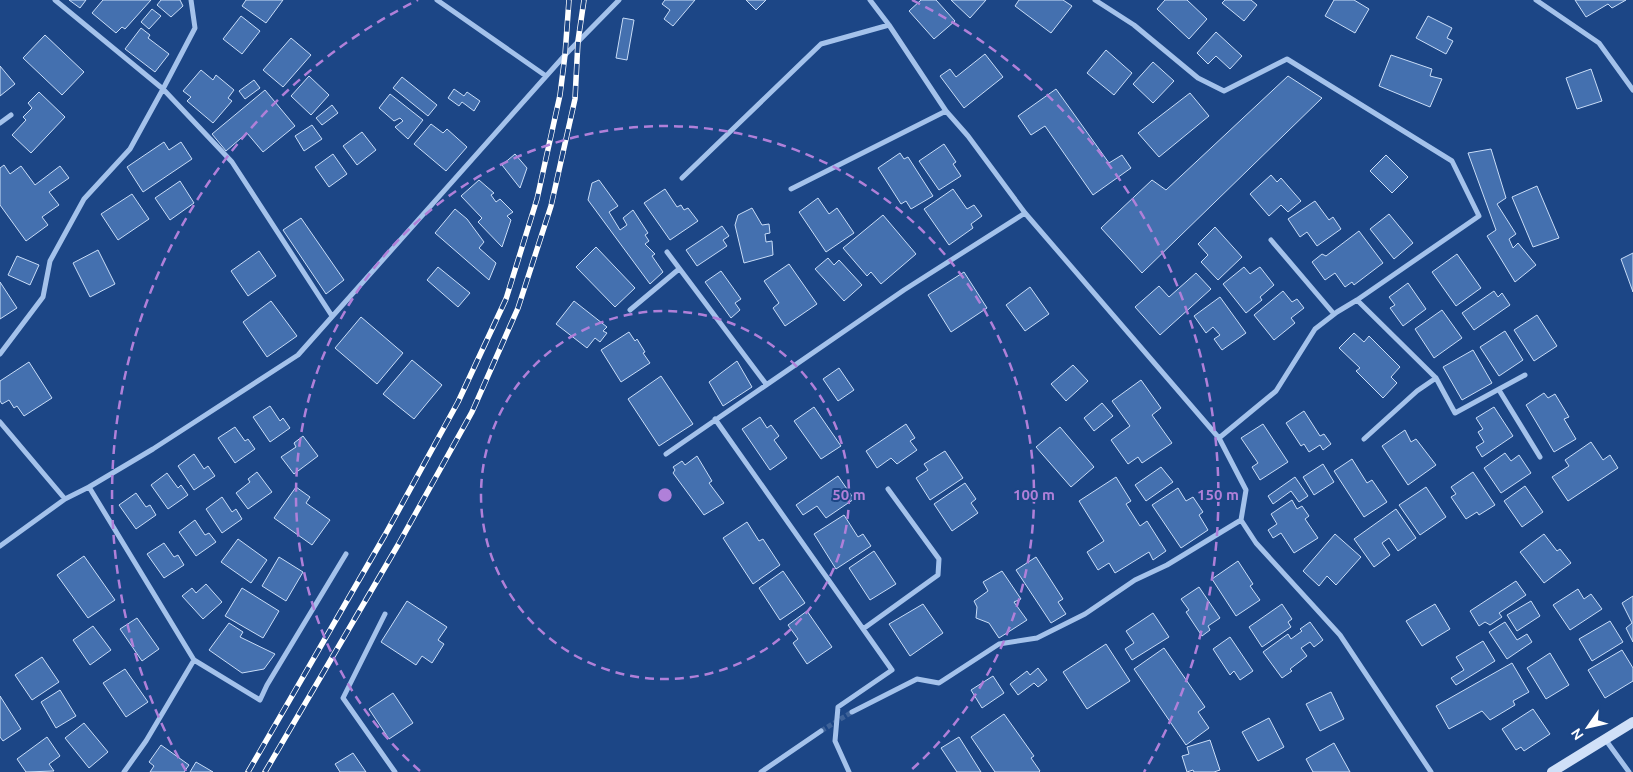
<svg xmlns="http://www.w3.org/2000/svg" width="1633" height="772" font-family="Ubuntu,sans-serif">
<rect width="100%" height="100%" fill="#1c4686"/>
<path fill="#4470af" stroke="#c9ddf8" d="M69,0H86L80,8Z
M103,0H151L125,29L122,27L116,33L92,13Z
M161,0H180L183,6L171,17L157,5Z
M246,0H283L266,23L242,6Z
M665,0H695L673,26L664,19L670,10L662,4Z
M746,0H766L756,10Z
M921,0H936L955,21L934,39L909,11Z
M951,0H986L970,18Z
M1019,0H1063L1072,6L1051,33L1015,6Z
M1165,0H1187L1207,19L1189,39L1157,9Z
M1225,0H1251L1257,5L1244,21L1222,3Z
M1334,0H1354L1369,9L1355,33L1325,16Z
M1575,0H1626L1612,8L1608,4L1586,17Z
M152,9L161,16L149,29L141,22Z
M241,16L260,31L242,54L223,39Z
M1428,16L1452,28L1447,38L1453,41L1446,54L1416,38Z
M623,18L634,20L627,60L616,58Z
M141,28L150,35L148,38L169,54L155,72L125,49Z
M1216,32L1242,56L1230,69L1216,56L1208,64L1197,53Z
M45,35L84,72L62,95L23,58Z
M291,38L311,55L283,87L263,70Z
M1106,50L1132,73L1114,95L1087,73Z
M985,54L1003,77L964,108L940,76L950,69L956,77Z
M1391,55L1432,69L1430,76L1442,79L1430,107L1379,86Z
M1153,62L1174,81L1153,103L1133,84Z
M0,66L15,84L0,96Z
M1591,69L1602,101L1577,109L1566,78Z
M201,70L213,80L216,75L234,90L228,98L232,101L213,123L187,101L191,97L183,91Z
M309,76L329,95L311,115L291,96Z
M1288,76L1322,98L1142,273L1101,228L1152,180L1166,190Z
M402,77L437,105L428,116L393,88Z
M254,80L260,88L245,99L239,91Z
M454,89L464,96L467,92L480,101L474,111L462,102L459,106L448,98Z
M1056,89L1109,163L1122,155L1131,168L1093,195L1045,126L1031,135L1018,116Z
M265,90L295,126L263,152L247,133L226,151L212,134Z
M39,92L65,117L31,153L12,135L26,120L23,117L32,108L28,103Z
M1190,93L1209,116L1159,157L1138,133Z
M390,94L423,120L408,139L395,127L403,121L400,118L394,121L379,108Z
M332,105L338,113L322,125L316,118Z
M431,124L443,133L447,129L467,147L446,171L414,144Z
M312,125L322,139L304,151L295,136Z
M362,132L376,150L357,165L343,146Z
M164,142L169,150L181,142L192,159L143,192L127,167Z
M944,144L956,162L953,164L961,176L939,190L919,161Z
M1491,149L1506,198L1497,204L1516,234L1509,239L1513,248L1518,243L1536,265L1515,282L1487,236L1496,230L1468,153Z
M900,153L904,159L908,157L933,196L911,209L906,201L901,204L878,168Z
M333,154L347,174L329,187L315,167Z
M515,154L527,168L520,188L502,165Z
M1386,155L1408,177L1392,193L1370,171Z
M4,165L10,174L21,166L35,185L60,166L69,178L49,192L59,205L42,217L48,225L26,241L0,205V168Z
M1271,175L1277,182L1281,178L1301,201L1288,212L1281,205L1269,216L1250,194Z
M479,180L494,193L491,195L496,202L500,199L513,212L507,216L511,220L502,247L478,222L482,218L461,196Z
M599,180L618,206L609,212L620,230L627,225L623,218L633,210L648,233L645,235L649,241L645,244L655,254L652,256L663,272L650,284L588,200L592,183Z
M180,181L194,203L170,220L155,198Z
M1537,186L1559,238L1533,247L1512,197Z
M665,189L677,207L681,205L684,210L688,208L698,221L670,240L644,203Z
M953,189L967,209L974,205L982,216L971,224L973,228L949,245L924,209Z
M132,194L149,219L118,240L101,214Z
M818,198L829,214L837,208L854,233L826,252L799,212Z
M1315,201L1329,220L1333,217L1341,229L1317,246L1307,232L1300,237L1288,219Z
M752,208L762,225L769,224L770,233L765,234L766,242L772,241L773,255L744,263L735,225L738,215Z
M455,209L467,219L484,242L479,248L496,263L489,280L435,233Z
M1389,214L1413,243L1394,259L1370,229Z
M883,215L916,254L881,284L871,272L867,276L843,248Z
M301,218L344,280L326,294L283,230Z
M722,226L729,236L723,240L727,246L697,266L686,250Z
M1215,227L1242,257L1218,280L1201,262L1208,255L1198,244Z
M1359,231L1383,263L1354,285L1352,282L1345,287L1335,273L1325,280L1312,262L1322,254L1326,256Z
M596,247L635,288L615,307L576,267Z
M98,250L115,284L90,297L73,263Z
M259,251L276,276L248,296L231,271Z
M1633,253V292L1621,259Z
M1457,254L1481,288L1456,306L1432,272Z
M17,256L39,265L30,285L8,275Z
M828,258L834,265L839,260L862,285L844,301L815,269Z
M789,264L817,304L785,326L773,308L779,303L764,281Z
M438,267L470,293L458,307L427,280Z
M1244,267L1250,274L1260,267L1274,285L1260,297L1262,300L1246,313L1223,284Z
M721,271L741,299L735,303L740,310L731,318L705,282Z
M964,272L987,308L951,332L928,295Z
M1196,273L1211,289L1160,335L1135,307L1159,286L1169,297Z
M0,282L17,308L0,319Z
M1408,283L1426,309L1403,326L1390,308L1395,305L1389,297Z
M1030,287L1049,314L1025,331L1006,305Z
M1283,291L1292,302L1297,299L1304,308L1291,318L1295,323L1274,340L1254,315Z
M1494,291L1498,297L1502,293L1510,305L1474,330L1462,313Z
M1220,297L1246,333L1222,350L1214,339L1220,335L1213,327L1206,333L1194,316Z
M271,301L297,336L267,357L243,322Z
M574,301L607,327L603,331L607,333L600,342L595,338L587,348L556,324Z
M1442,310L1462,338L1434,358L1415,329Z
M1537,315L1557,346L1534,361L1514,330Z
M361,317L403,353L377,384L335,348Z
M1505,331L1523,360L1499,376L1480,347Z
M629,332L635,341L637,339L645,352L643,353L650,363L621,382L601,350Z
M1354,333L1364,342L1369,336L1400,367L1391,377L1397,383L1383,398L1356,371L1360,368L1339,348Z
M1473,350L1492,383L1462,400L1443,367Z
M412,360L442,385L414,419L383,394Z
M737,361L752,387L723,406L709,382Z
M29,362L52,398L24,416L17,406L14,408L9,400L2,404L0,401V381Z
M1073,365L1088,381L1066,401L1051,384Z
M839,368L854,390L838,401L823,379Z
M661,376L693,424L659,446L628,399Z
M1141,380L1161,408L1152,415L1172,443L1142,463L1138,457L1128,464L1111,440L1130,426L1112,401Z
M1544,393L1548,398L1555,394L1569,417L1564,419L1576,439L1554,452L1526,405Z
M1102,403L1113,416L1094,431L1084,418Z
M270,406L280,421L283,418L290,428L270,442L253,417Z
M814,407L841,446L821,459L794,421Z
M1494,407L1513,436L1482,457L1476,447L1484,442L1478,432L1483,429L1476,418Z
M1304,411L1320,436L1324,434L1331,444L1323,450L1320,445L1309,452L1304,444L1301,446L1286,423Z
M760,417L767,428L771,425L779,436L774,440L787,458L770,470L742,429Z
M906,424L915,438L910,441L917,450L897,464L891,458L877,468L866,451Z
M1263,424L1288,462L1260,480L1252,467L1258,463L1241,438Z
M235,427L245,441L248,439L255,449L235,463L218,438Z
M1060,427L1094,467L1071,487L1036,447Z
M1405,430L1411,442L1416,439L1436,465L1408,485L1382,446Z
M303,436L318,456L294,474L281,457L296,447L294,443Z
M1591,442L1603,460L1610,455L1618,468L1568,501L1552,477L1569,466L1565,460Z
M945,451L963,478L930,500L916,478L928,470L924,464Z
M1505,453L1511,461L1519,455L1531,473L1501,493L1484,468Z
M194,454L204,469L208,466L215,476L194,490L178,466Z
M697,456L712,481L709,483L724,503L704,515L673,473L675,470L673,467L682,461L685,465Z
M1352,459L1367,483L1372,480L1387,502L1364,517L1334,471Z
M1323,464L1334,482L1314,495L1303,477Z
M1161,467L1173,482L1146,501L1135,485Z
M257,472L272,492L248,509L236,493L250,482L248,479Z
M1473,472L1495,505L1479,515L1477,512L1466,519L1451,497L1456,494L1451,487Z
M167,473L178,488L181,485L188,495L168,509L151,485Z
M838,476L854,499L826,518L817,506L803,515L796,505Z
M1116,477L1131,501L1126,504L1140,526L1147,521L1166,551L1153,560L1149,552L1115,573L1109,563L1098,570L1087,552L1104,541L1079,501Z
M1295,477L1308,496L1299,502L1291,491L1273,504L1268,496Z
M965,483L976,499L971,503L978,513L952,531L934,504Z
M1525,486L1543,512L1522,527L1504,501Z
M296,487L310,497L306,503L330,520L312,545L274,518Z
M1426,487L1446,517L1420,535L1399,505Z
M1178,488L1186,501L1193,497L1203,512L1199,515L1208,530L1181,548L1152,505Z
M136,493L146,507L150,505L156,515L136,529L119,505Z
M222,497L232,512L236,509L242,519L222,533L206,509Z
M1292,500L1297,509L1302,506L1309,516L1305,519L1318,538L1294,553L1281,533L1273,538L1268,530L1277,524L1271,514Z
M1396,509L1416,538L1398,551L1389,538L1382,543L1390,555L1374,567L1354,539Z
M844,515L858,537L863,534L871,546L836,569L814,534Z
M195,520L205,535L209,533L216,542L196,556L179,532Z
M747,522L759,541L763,539L780,565L753,584L723,538Z
M1335,534L1361,557L1336,585L1327,576L1319,586L1303,571Z
M1544,534L1557,551L1560,549L1571,563L1544,583L1520,552Z
M238,539L267,560L251,583L221,562Z
M164,543L174,557L178,555L184,565L164,578L147,554Z
M874,551L896,584L870,600L849,568Z
M84,556L115,600L88,618L57,575Z
M279,557L303,572L286,601L262,586Z
M1036,557L1063,599L1058,602L1066,614L1051,623L1016,570Z
M1238,561L1253,584L1250,586L1260,600L1236,616L1212,579Z
M783,571L805,603L780,620L759,588Z
M1002,571L1021,599L1014,602L1027,620L999,638L989,623L976,618L977,607L974,601L988,591L983,582Z
M1516,581L1526,595L1499,613L1502,617L1490,625L1485,622L1479,626L1470,611Z
M206,584L222,602L203,619L182,596L192,588L196,593Z
M1199,587L1220,618L1208,626L1210,630L1202,636L1186,612L1189,610L1181,599Z
M242,588L279,611L263,638L225,616Z
M1578,589L1584,599L1591,594L1602,609L1570,630L1553,605Z
M1633,596V642L1626,628L1632,623L1622,603Z
M407,601L447,627L438,640L444,644L432,663L422,656L416,665L381,642Z
M1531,601L1540,616L1517,631L1507,615Z
M923,604L943,633L910,656L889,624Z
M1282,604L1292,619L1288,622L1291,627L1262,647L1249,627Z
M1435,604L1450,629L1422,646L1406,621Z
M807,611L832,647L807,664L793,643L798,639L788,625Z
M1153,613L1169,637L1132,660L1125,649L1134,643L1126,631Z
M137,618L159,649L142,661L120,629Z
M1610,621L1623,642L1592,661L1579,639Z
M1310,622L1323,640L1314,647L1310,642L1301,648L1307,656L1290,669L1292,671L1282,678L1263,652L1288,634L1291,639L1302,631L1300,629Z
M1505,622L1517,640L1527,634L1532,642L1507,659L1489,632Z
M229,623L243,632L240,637L275,654L264,669L242,673L209,650Z
M93,626L111,650L90,665L73,640Z
M1230,637L1253,671L1240,680L1234,671L1230,675L1213,649Z
M1483,641L1495,661L1456,685L1451,678L1464,670L1456,657Z
M1106,644L1130,681L1087,709L1063,672Z
M1164,648L1205,707L1198,712L1209,728L1186,745L1134,669Z
M1622,650L1633,668V681L1605,698L1588,670Z
M1550,653L1569,685L1546,699L1527,668Z
M42,657L59,682L32,700L15,675Z
M1512,663L1529,692L1513,701L1515,705L1490,720L1482,711L1449,729L1436,706Z
M1038,668L1047,680L1038,687L1034,683L1018,695L1010,684L1027,671L1030,675Z
M125,669L148,702L126,717L103,683Z
M993,676L1004,693L982,708L971,690Z
M60,690L76,716L56,728L41,702Z
M1331,692L1344,719L1320,731L1306,704Z
M393,693L413,723L389,739L369,709Z
M0,696L21,729L3,741L0,737Z
M1533,709L1550,734L1524,751L1521,747L1516,750L1502,729Z
M1004,714L1034,756L1031,758L1040,771L1039,772H995L971,737Z
M1269,718L1284,747L1258,761L1242,732Z
M84,723L108,752L89,768L65,738Z
M47,737L60,756L49,764L54,771L26,772L17,759Z
M959,737L981,772H957L941,748Z
M1210,740L1220,770L1214,772H1194L1193,770L1187,772L1182,756L1189,754L1187,747Z
M1334,743L1350,772H1313L1306,759Z
M161,745L189,765L184,772H150L154,766L149,762Z
M353,753L366,772H340L335,764Z
M196,762L213,772H190Z"/>
<g fill="none" stroke-linecap="round" stroke-linejoin="round">
<path stroke="#3e6298" stroke-width="5" stroke-dasharray="5 2.5" stroke-linecap="butt" d="M821,731L852,712"/>
<path stroke="#a4c2eb" stroke-width="5" d="M55,0L163,89L232,162L332,316
M437,0L546,76
M870,0L889,25L946,111L968,136L1025,213L1219,438L1246,490L1241,520L1256,543L1340,635L1431,772
M1095,0L1134,25L1198,78L1224,91L1287,59L1452,161L1479,216L1357,300
M1536,0L1599,43L1633,90
M0,123L11,115
M682,178L821,44L889,25
M791,189L946,111
M1271,240L1334,314
M667,252L766,384
M630,310L679,269
M0,354L43,297L50,261L84,199L130,149L163,89L195,28L191,0
M1499,390L1540,457
M715,419L892,670L838,707L835,741L849,772
M0,422L65,499
M1219,438L1276,391L1315,329L1337,312L1357,300L1436,378L1455,413L1525,375
M1364,439L1417,391L1436,378
M666,454L904,290L1025,213
M89,487L194,660L260,700L267,685L346,554
M0,546L65,499L89,487L153,449L298,355L565,55L619,0
M385,614L343,698L395,772
M863,629L938,575L939,559L888,489
M852,712L917,679L939,683L999,644L1037,638L1085,614L1135,580L1167,565L1241,520
M1605,739L1629,772
M124,772L146,741L194,660
M761,772L821,731"/>
<path stroke="#d0e0f8" stroke-width="10" d="M1552,772L1633,722"/>
<g stroke="#fff" stroke-width="5.5">
<path id="rail" d="M248,772L385,535L458,402L506,299L537,199L560,95L565,55L569,0
M265,772L398,545L472,412L518,308L551,206L575,99L578,41L584,0"/>
</g>
<use href="#rail" stroke="#1c4686" stroke-width="4" stroke-dasharray="11" stroke-linecap="butt"/>
</g>
<g fill="none" stroke="#b080d9" stroke-width="2.5" stroke-dasharray="9 6">
<circle cx="665" cy="495" r="184"/>
<path d="M420 771A369 369 0 1 1 910 771"/>
<path d="M186 771A553 553 0 0 1 418 0M912 0A553 553 0 0 1 1144 772"/>
</g>
<circle cx="665" cy="495" r="8" fill="#b080d9" stroke="#1c4686" stroke-width="2.5"/>
<g font-size="15" text-anchor="middle" font-weight="bold" fill="#b080d9" stroke="#1c4686" stroke-width="4" stroke-linejoin="round" paint-order="stroke">
<text x="849" y="500">50 m</text>
<text x="1034" y="500">100 m</text>
<text x="1218" y="500">150 m</text>
</g>
<g transform="translate(1588 727) rotate(236)" stroke="#1c4686" stroke-width="4" paint-order="stroke">
<path d="M0-4L9 19L0 12L-9 19Z" fill="#ffffff"/>
<text y="-8" font-size="14" font-weight="bold" text-anchor="middle" fill="#ffffff">N</text>
</g>
</svg>
